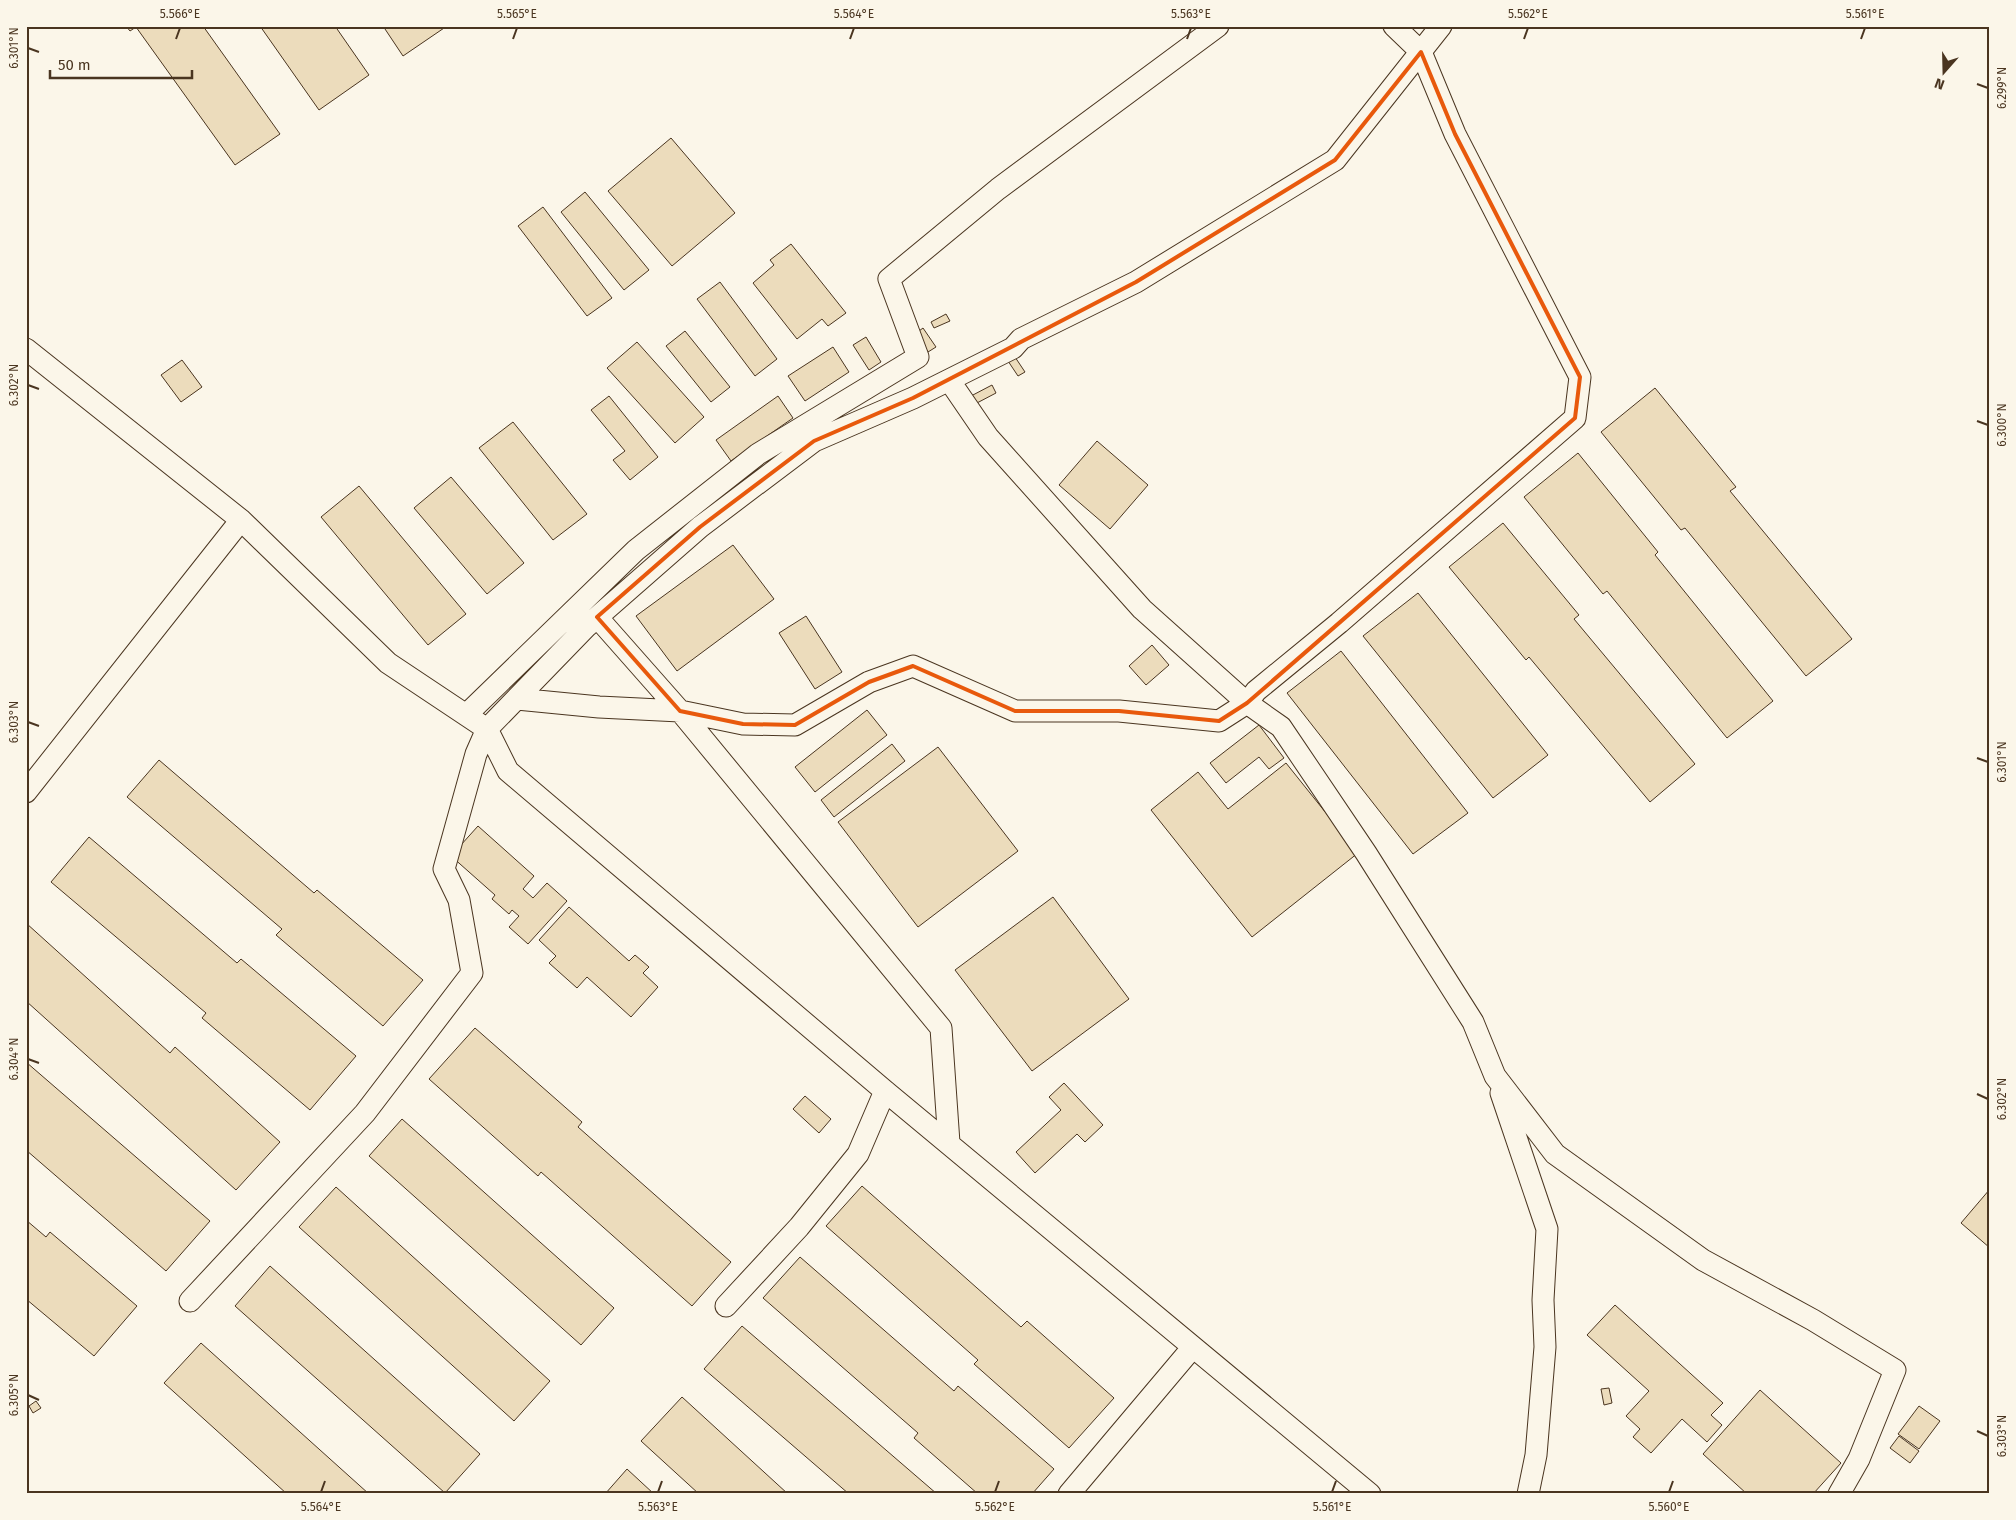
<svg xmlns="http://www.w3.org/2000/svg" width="2016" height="1520" font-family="'Fira Sans',sans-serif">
<rect width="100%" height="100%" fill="#fbf6e9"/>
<path fill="#ecdcbc" stroke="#4a3520" d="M126,26H203L280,134L235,165L136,27L130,31Z
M260,26H335L369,75L319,110Z
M383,26H447L403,56Z
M671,138L735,213L672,266L608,191Z
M585,192L649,270L624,290L561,212Z
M543,207L612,298L587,316L518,226Z
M791,244L846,313L828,326L822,319L797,339L753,283L774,265L770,260Z
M720,282L777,359L755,376L697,299Z
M946,314L950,321L934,328L931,322Z
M923,328L936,347L928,352L915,334Z
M685,331L730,387L711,402L666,346Z
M866,337L881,362L869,370L853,345Z
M637,342L704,417L675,443L607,368Z
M833,347L849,372L805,401L788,376Z
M1013,354L1025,372L1018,376L1006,358Z
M182,360L202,387L181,402L161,375Z
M992,385L996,393L975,404L971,396Z
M1655,388L1736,487L1730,491L1852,639L1806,676L1685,528L1681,530L1601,432Z
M609,396L658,457L630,480L613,460L625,451L591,410Z
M778,396L793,418L731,461L716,440Z
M513,422L587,514L553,540L479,448Z
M1097,441L1148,485L1110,529L1059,485Z
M1578,453L1658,552L1655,555L1773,701L1727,738L1607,591L1603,594L1524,497Z
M451,477L524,563L487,594L414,508Z
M359,486L466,614L428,645L321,517Z
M1503,523L1579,615L1574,619L1695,764L1650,802L1529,657L1526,660L1449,567Z
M733,545L774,599L677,671L636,616Z
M1418,593L1548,755L1493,798L1363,636Z
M806,616L842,672L815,689L779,633Z
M1152,645L1169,665L1146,685L1129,666Z
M1341,651L1468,813L1413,854L1287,693Z
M867,710L887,735L815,792L795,767Z
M1259,725L1284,758L1269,769L1259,757L1226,783L1210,763Z
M892,744L905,761L834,817L821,800Z
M938,747L1018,851L918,927L838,822Z
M159,760L314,893L317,890L423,980L383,1026L276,935L282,929L127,797Z
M1286,763L1358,853L1252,937L1151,810L1198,772L1228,809Z
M478,826L534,876L523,889L533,898L547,883L567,901L528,944L509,927L519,916L512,910L509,914L492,899L495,895L451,856Z
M89,837L237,963L241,959L356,1056L310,1110L202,1018L206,1013L51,882Z
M1053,897L1129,999L1032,1071L955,970Z
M569,907L629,961L635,955L649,967L643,973L658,987L631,1017L587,977L577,988L549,963L556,956L539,940Z
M26,923L170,1053L175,1047L280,1142L236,1190L26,1001Z
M475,1028L582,1122L578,1127L731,1262L692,1306L541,1172L538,1176L429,1079Z
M26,1062L210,1221L166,1271L26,1150Z
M1064,1083L1103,1125L1085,1142L1077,1134L1035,1173L1016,1152L1061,1110L1049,1097Z
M805,1096L831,1119L819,1133L793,1109Z
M402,1119L614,1308L581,1345L369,1156Z
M862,1186L1021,1327L1027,1321L1114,1398L1069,1448L974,1364L978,1360L826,1226Z
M336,1187L550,1381L514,1421L299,1227Z
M1990,1189V1248L1961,1223Z
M26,1220L46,1237L50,1232L137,1306L94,1356L26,1299Z
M800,1257L954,1391L958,1386L1054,1469L1032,1494H978L914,1438L918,1433L763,1298Z
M270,1266L480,1454L445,1493L235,1306Z
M1615,1305L1723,1403L1711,1415L1722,1425L1707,1442L1682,1419L1651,1453L1633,1437L1640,1429L1626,1416L1649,1391L1587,1335Z
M742,1326L937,1494H849L704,1369Z
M201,1343L369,1494H287L164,1383Z
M1609,1388L1612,1403L1604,1405L1601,1389Z
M1760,1390L1841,1463L1813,1494H1747L1703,1454Z
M682,1397L788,1494H699L641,1441Z
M36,1401L41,1408L33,1413L29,1406Z
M1919,1406L1940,1421L1919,1449L1898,1434Z
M1899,1436L1919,1451L1910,1463L1890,1448Z
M627,1469L654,1494H605Z"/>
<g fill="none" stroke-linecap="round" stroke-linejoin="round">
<g stroke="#4a3520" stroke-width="23">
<path id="minor" d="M26,349L241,520L388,663L487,729L508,771L885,1091L1370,1494
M949,380L988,437L1142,609L1247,703L1281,727L1366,853L1473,1022L1495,1076L1555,1154L1703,1260L1813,1320L1895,1370L1859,1459L1839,1494
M597,617L680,711L941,1028L949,1143
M517,699L599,707L680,711L743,724L795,725L869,682L913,666L1015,711H1119L1219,721L1247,703L1256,691L1339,623L1575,418L1580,377L1455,134L1421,52L1394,26
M466,715L636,550L758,454L918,357L889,279L998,189L1218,26
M26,792L241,520
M1501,1093L1547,1229L1543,1300L1545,1347L1536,1455L1528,1494
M190,1301L365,1113L472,973L459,900L444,869L476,754L487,729L587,626L700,527L814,441L913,398L1013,348L1021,339L1136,282L1335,160L1441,26
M726,1306L799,1227L858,1154L885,1091
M1069,1494L1193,1347"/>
</g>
<use href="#minor" stroke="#fbf6e9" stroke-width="21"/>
</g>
<path fill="none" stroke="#e8590c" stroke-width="4" stroke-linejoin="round" d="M1421,52L1455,134L1580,377L1575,418L1247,703L1219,721L1119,711H1015L913,666L869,682L795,725L743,724L680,711L597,617L700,527L814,441L913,398L1136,282L1335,160Z"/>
<path fill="none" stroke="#4a3520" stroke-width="2" d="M176,39L180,28M513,39L517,28M850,39L854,28M1187,39L1191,28M1524,39L1528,28M1861,39L1865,28M28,48L39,52M1977,84L1988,88M28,385L39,389M1977,421L1988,425M28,722L39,726M1977,758L1988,762M28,1059L39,1063M1977,1094L1988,1099M28,1395L39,1400M1977,1431L1988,1436M321,1492L325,1481M658,1492L662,1481M995,1492L999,1481M1332,1492L1336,1481M1669,1492L1673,1481"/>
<rect width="2016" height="1520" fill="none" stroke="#fbf6e9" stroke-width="55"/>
<g transform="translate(1944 72) rotate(200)" stroke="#fbf6e9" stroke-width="4" paint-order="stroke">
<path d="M0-4L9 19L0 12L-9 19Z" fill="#4a3520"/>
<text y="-8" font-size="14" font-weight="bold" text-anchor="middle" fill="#4a3520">N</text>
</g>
<path d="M50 70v8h142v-8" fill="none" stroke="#4a3520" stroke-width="2.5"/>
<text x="58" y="70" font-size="15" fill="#4a3520" stroke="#fbf6e9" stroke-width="4" paint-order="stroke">50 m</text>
<rect x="28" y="28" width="1960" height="1464" fill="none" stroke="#4a3520" stroke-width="2"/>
<g font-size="12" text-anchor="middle" fill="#4a3520">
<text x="180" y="18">5.566°E</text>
<text x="517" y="18">5.565°E</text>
<text x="854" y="18">5.564°E</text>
<text x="1191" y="18">5.563°E</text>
<text x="1528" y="18">5.562°E</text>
<text x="1865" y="18">5.561°E</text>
<text transform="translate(14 48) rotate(-90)" y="4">6.301°N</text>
<text transform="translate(2002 88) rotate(-90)" y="4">6.299°N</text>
<text transform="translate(14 385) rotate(-90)" y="4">6.302°N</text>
<text transform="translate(2002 425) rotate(-90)" y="4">6.300°N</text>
<text transform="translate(14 722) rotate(-90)" y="4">6.303°N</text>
<text transform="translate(2002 762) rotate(-90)" y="4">6.301°N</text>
<text transform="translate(14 1059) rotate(-90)" y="4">6.304°N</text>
<text transform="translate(2002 1099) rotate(-90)" y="4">6.302°N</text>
<text transform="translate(14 1395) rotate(-90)" y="4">6.305°N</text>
<text transform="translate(2002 1436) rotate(-90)" y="4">6.303°N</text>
<text x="321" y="1511">5.564°E</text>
<text x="658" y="1511">5.563°E</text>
<text x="995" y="1511">5.562°E</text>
<text x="1332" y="1511">5.561°E</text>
<text x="1669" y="1511">5.560°E</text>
</g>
</svg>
